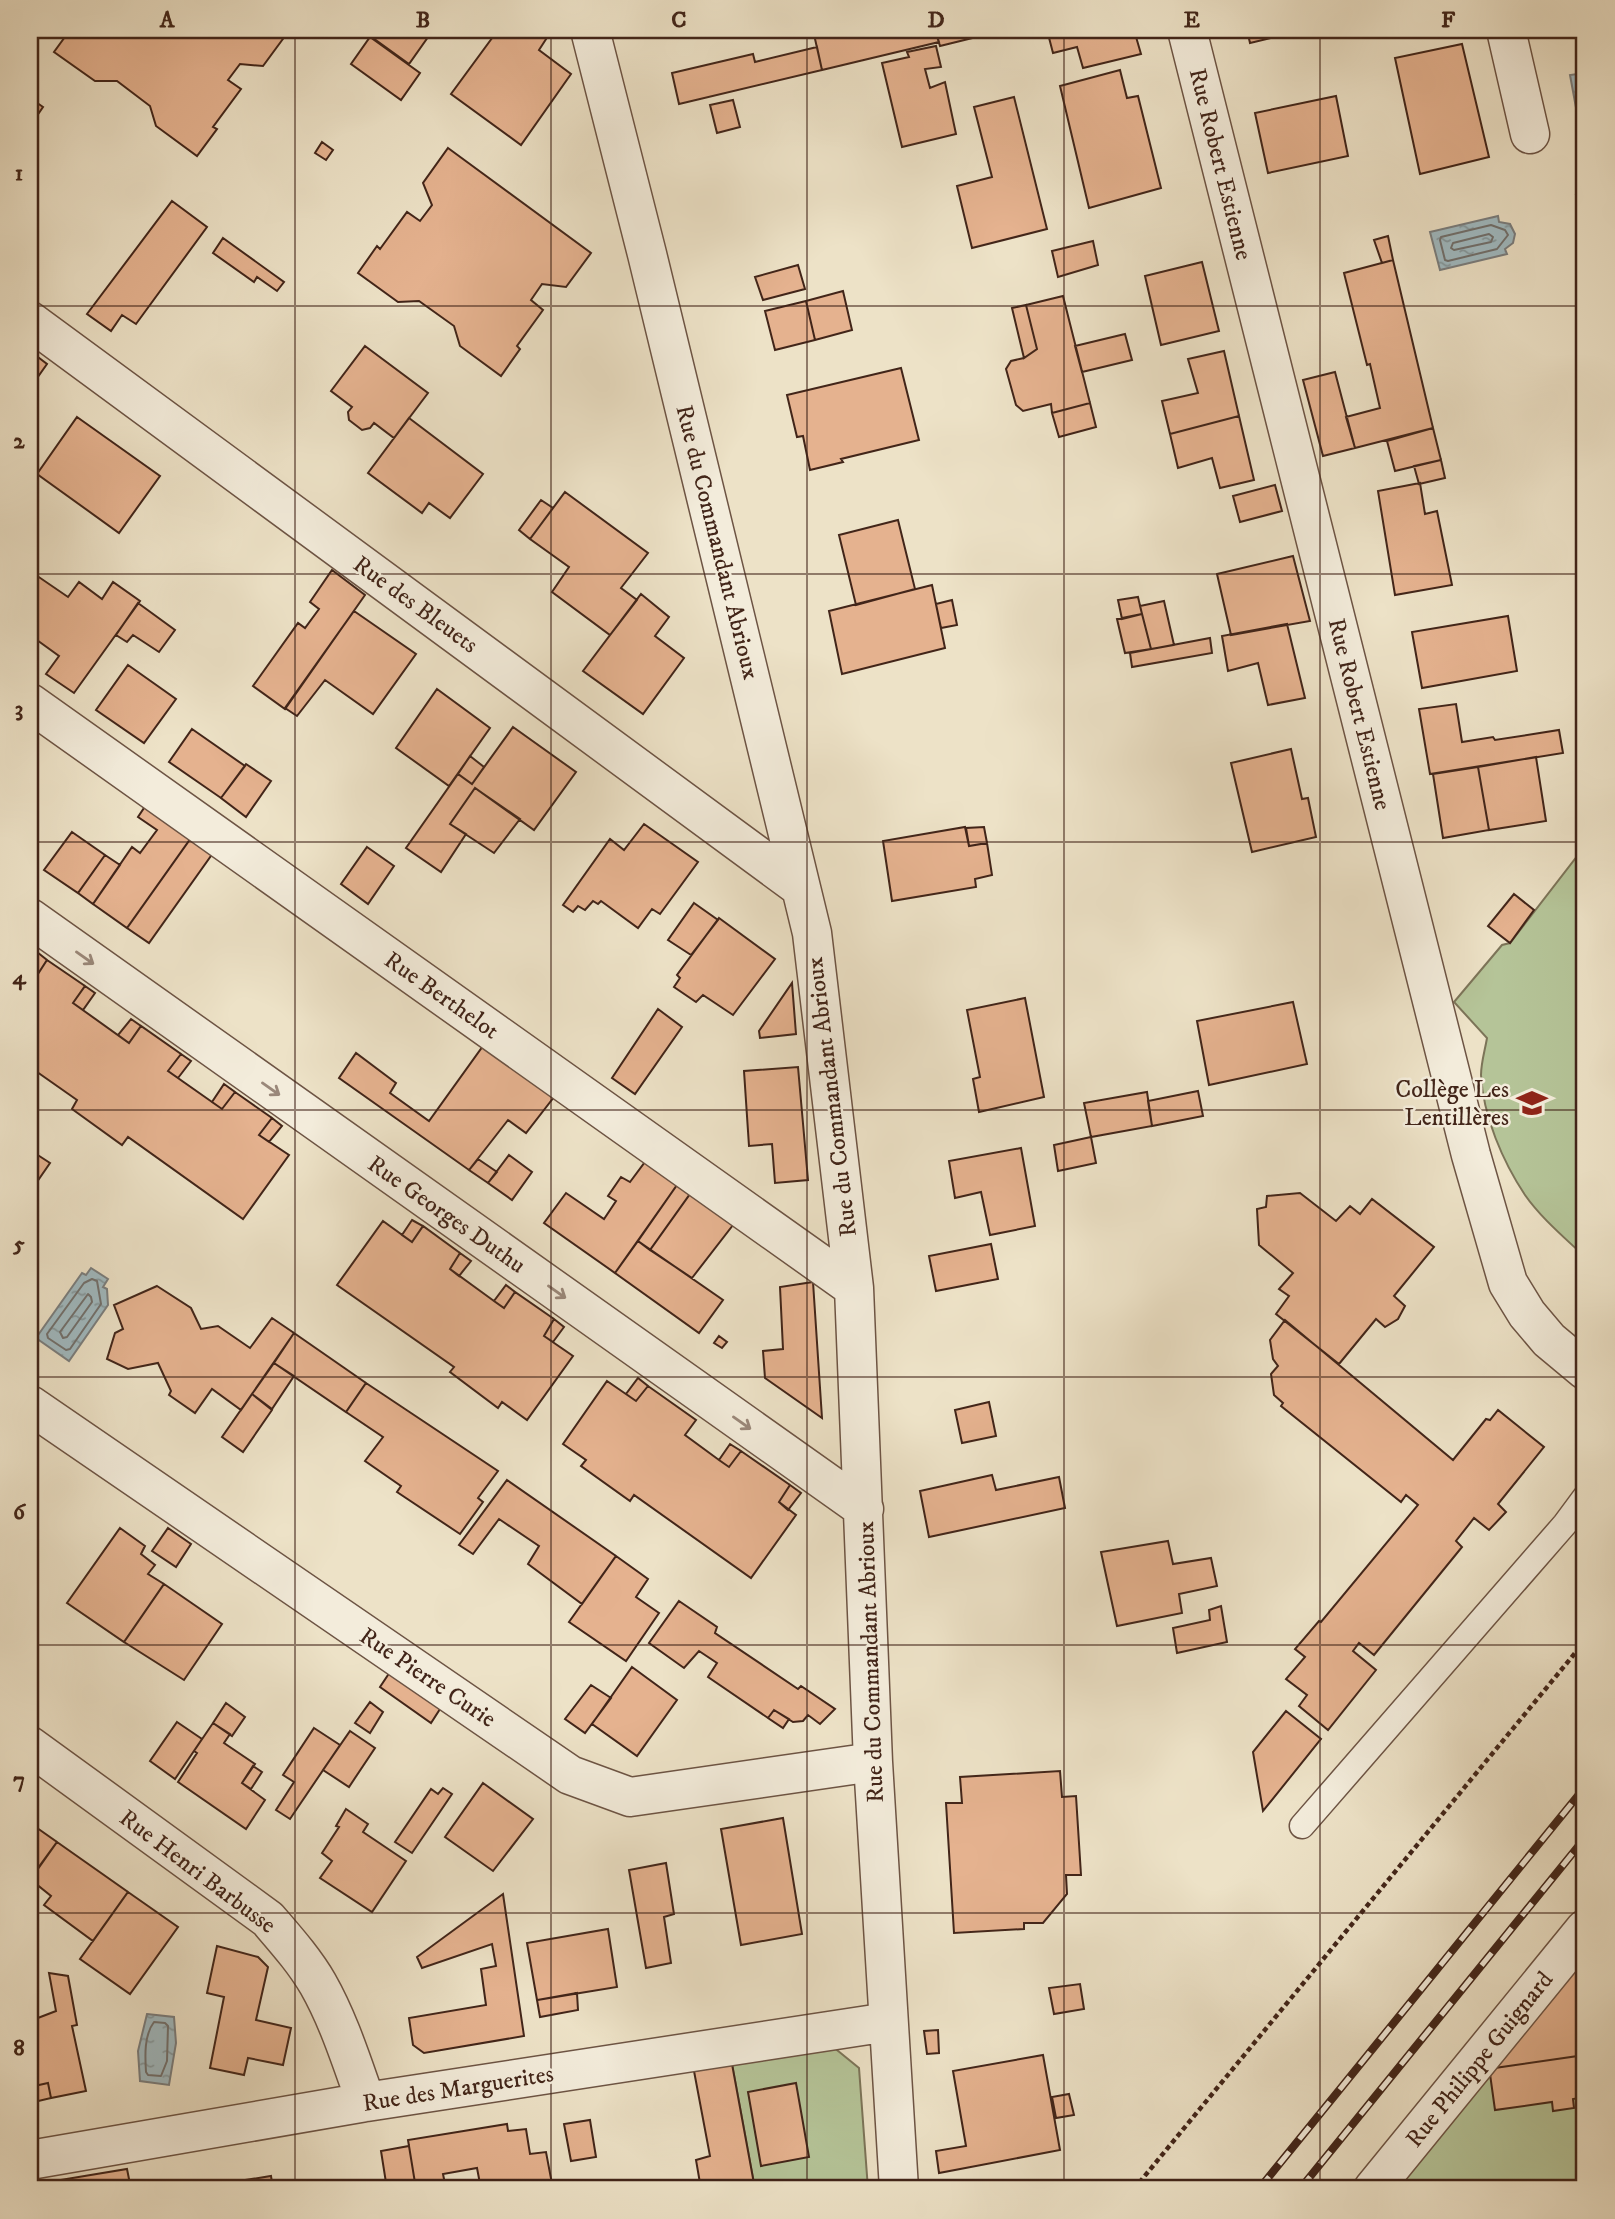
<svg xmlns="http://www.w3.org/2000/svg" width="1615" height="2219" font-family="'IM FELL DW Pica',serif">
<defs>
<pattern id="water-ripples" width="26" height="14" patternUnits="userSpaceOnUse" patternTransform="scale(1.75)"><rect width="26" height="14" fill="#a0bac1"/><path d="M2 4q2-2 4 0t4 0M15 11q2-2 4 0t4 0" fill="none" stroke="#84979c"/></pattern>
</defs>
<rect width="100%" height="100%" fill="#ede2c7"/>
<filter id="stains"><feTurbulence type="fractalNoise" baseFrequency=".00286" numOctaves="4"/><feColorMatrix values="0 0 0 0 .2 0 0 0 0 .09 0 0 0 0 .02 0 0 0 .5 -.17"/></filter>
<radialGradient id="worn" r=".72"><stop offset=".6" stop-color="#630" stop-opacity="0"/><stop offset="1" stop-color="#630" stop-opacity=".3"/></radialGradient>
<path fill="#b5c498" stroke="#7c7458" stroke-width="2" d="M1585,846V1257C1565,1238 1541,1218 1525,1195C1503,1162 1483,1116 1481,1075C1481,1063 1485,1050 1487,1038L1454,1002L1502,945L1510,943Z
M1585,1957V2189H1397Z
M832,2046L859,2068L868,2189H755L732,2064Z"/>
<path fill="url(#water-ripples)" stroke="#7a7e7e" stroke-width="2" d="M1585,73V151H1584L1570,75Z
M1498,216L1499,222L1510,224L1515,234L1513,243L1505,249L1507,254L1440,270L1430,232Z
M91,1268L108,1279L103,1287L107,1289L108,1305L69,1361L36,1338L82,1273L86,1275Z
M147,2014L174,2017L176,2043L169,2085L140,2081L138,2051Z"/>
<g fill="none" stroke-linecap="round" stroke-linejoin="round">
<path stroke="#71706d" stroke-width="2" d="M1491,225L1505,230L1508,235L1497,249L1448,261L1445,260L1440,240L1441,237Z
M1489,234L1493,237L1491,242L1454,250L1451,248L1453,243Z
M92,1279L97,1281L101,1304L70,1349L66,1350L48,1338L47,1334L84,1283Z
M88,1294L91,1297L92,1302L67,1337L63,1338L60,1332Z
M154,2022L165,2023L168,2026L167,2061L161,2076L148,2075L146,2072C145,2056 144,2035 154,2022Z"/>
</g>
<path fill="#e5b28f" stroke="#422519" stroke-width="2" d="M70,30H285L288,32L263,66L240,64L228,80L241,89L213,127L217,129L197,156L156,126L150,106L117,81H95L54,52Z
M379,30H433L409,64L373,38Z
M498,30H546L550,33L539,50L571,74L521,145L451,94Z
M813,30H935L939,42L822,70Z
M935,30H1005L940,46Z
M1047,30H1134L1141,54L1083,68L1077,47L1053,53Z
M1247,30H1305L1250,43Z
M370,37L420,73L401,100L351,64Z
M1462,44L1489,157L1420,174L1395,58Z
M936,46L941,67L925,69L930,88L945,82L956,134L902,147L882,63L909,57L907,52Z
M817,47L822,70L679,104L672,73L753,54L755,62Z
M1120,70L1127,98L1138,96L1161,188L1089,208L1060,86Z
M1336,96L1348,156L1268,173L1255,113Z
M1014,97L1047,229L972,248L957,186L992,177L974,107Z
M30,98L43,107L30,126Z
M733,100L740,127L717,133L710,105Z
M322,142L333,150L326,160L315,153Z
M448,148L591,253L566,287L542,284L531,300L543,310L517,346L520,349L501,376L460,346L454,326L419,301L398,302L358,273L377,246L380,249L407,212L420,221L432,205L423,183Z
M1585,193V244L1576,195Z
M172,201L207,227L136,324L122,315L111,331L87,314Z
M1388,236L1393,260L1382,263L1374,240Z
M223,238L284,282L277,291L257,277L254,282L213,253Z
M1093,241L1098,265L1058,277L1052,251Z
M1393,260L1433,428L1355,448L1346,417L1380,408L1370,364L1367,365L1344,273Z
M1202,262L1219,331L1161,345L1145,276Z
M798,265L805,289L763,300L755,277Z
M843,291L852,330L815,340L806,301Z
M1063,296L1090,403L1052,413L1051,404L1023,411L1016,405L1006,369L1011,361L1024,358L1037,349L1026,305Z
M806,301L815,340L775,350L765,311Z
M1026,305L1037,349L1024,358L1012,308Z
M1125,334L1132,360L1082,372L1075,346Z
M365,346L428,393L394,438L374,423L370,428L362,430L349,420L348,412L352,407L331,391Z
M30,351L47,364L30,388Z
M1224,351L1239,416L1170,434L1162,401L1198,393L1188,359Z
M901,368L919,440L841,459L843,462L810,470L803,436L797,437L787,395Z
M1335,372L1355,448L1323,456L1303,380Z
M1090,403L1096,427L1059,437L1052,413Z
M1239,416L1254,480L1220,488L1212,458L1178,468L1170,434Z
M77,417L160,476L119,533L37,474Z
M409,418L483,474L450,518L429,503L422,513L368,473Z
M1433,428L1441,460L1395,471L1387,441Z
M1441,460L1445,478L1419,484L1414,466Z
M1420,483L1425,514L1437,511L1452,585L1395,595L1378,491Z
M1275,485L1282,511L1240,522L1233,496Z
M565,492L648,553L621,588L637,600L610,635L552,592L569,567L530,539Z
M541,500L553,508L530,539L519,530Z
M898,520L915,589L856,605L839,535Z
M1293,556L1310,621L1231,635L1217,574Z
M332,570L365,595L285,709L253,686L298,623L305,628L319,609L310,602Z
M30,571L68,597L79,582L102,599L113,582L140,601L74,693L46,674L59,656L30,635Z
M932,585L945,648L842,674L829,611Z
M641,594L669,617L655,636L684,658L643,714L583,671Z
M1138,597L1142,614L1122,619L1118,600Z
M952,600L957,625L941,628L936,604Z
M1164,601L1174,645L1151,649L1140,606Z
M138,603L175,630L159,652L133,635L127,642L116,635Z
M354,611L416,654L373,714L325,680L297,716L285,708Z
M1142,614L1151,649L1125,653L1117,619Z
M1508,616L1517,671L1422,688L1412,632Z
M1287,624L1305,698L1268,705L1258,663L1228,671L1222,636Z
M1210,638L1212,653L1132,667L1130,653Z
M128,665L176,699L144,743L96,710Z
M437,689L490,728L449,786L396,748Z
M1456,704L1462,742L1493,737L1495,740L1559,730L1563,753L1430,774L1419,709Z
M513,727L576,772L534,830L475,788L450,824L466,834L441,872L406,848L458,774L472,784Z
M192,729L245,766L221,798L169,762Z
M1291,749L1302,799L1308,798L1316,837L1252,852L1231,763Z
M470,756L484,767L472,784L458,774Z
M1536,757L1546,821L1489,830L1478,767Z
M246,764L271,781L246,817L221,798Z
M1478,767L1489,830L1443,838L1433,774Z
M475,788L520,819L494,853L450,824Z
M146,805L191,838L127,928L93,904L132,847L140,853L157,830L138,817Z
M644,824L698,862L660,914L652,909L638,928L601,901L598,904L593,901L585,910L578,906L573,912L563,905L610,839L624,850Z
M965,827L969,846L987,843L992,875L975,879L976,887L892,901L883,841Z
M984,827L987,843L969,846L966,828Z
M72,832L105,855L78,893L44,870Z
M191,838L213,853L149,943L127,928Z
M367,847L394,866L368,904L341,884Z
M105,855L120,865L93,904L78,893Z
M1514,894L1534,910L1510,943L1488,926Z
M694,903L718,920L691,955L668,940Z
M719,918L775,959L733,1015L703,995L696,1002L674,987L680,978L677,975Z
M37,952L47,960L36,977L30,972V962Z
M47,960L85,986L73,1003L129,1043L141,1026L181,1054L168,1071L222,1109L235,1092L272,1118L259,1135L289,1155L243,1219L128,1137L122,1145L72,1109L77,1100L30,1067V972L36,977Z
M792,983L796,1034L760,1038L759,1031Z
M85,986L95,993L83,1010L73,1003Z
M1025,998L1044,1097L979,1112L973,1079L980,1077L967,1010Z
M1293,1002L1307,1064L1209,1085L1197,1021Z
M658,1009L682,1027L635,1094L612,1078Z
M131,1019L141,1026L129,1043L118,1035Z
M483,1046L554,1097L526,1133L508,1120L469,1170L339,1078L356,1053L396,1083L390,1093L429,1121Z
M181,1054L191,1061L178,1078L168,1071Z
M798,1067L808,1180L775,1183L772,1144L749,1146L744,1071Z
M224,1084L235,1092L222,1109L212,1102Z
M1198,1091L1203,1116L1152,1126L1148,1101Z
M1147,1092L1152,1126L1091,1137L1084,1103Z
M272,1118L282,1126L269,1142L259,1135Z
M1091,1137L1096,1163L1058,1171L1054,1145Z
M1021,1148L1035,1226L990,1235L981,1192L955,1198L949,1161Z
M30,1150L50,1163L30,1192Z
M509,1155L532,1172L512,1200L488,1183Z
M478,1159L497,1172L488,1183L469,1170Z
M645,1162L677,1185L615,1273L544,1223L566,1193L604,1219L616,1201L608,1196L621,1177L630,1182Z
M677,1185L690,1194L650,1250L638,1241Z
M1300,1193L1336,1221L1350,1206L1360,1214L1372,1199L1434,1247L1394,1296L1405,1306L1398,1319L1385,1327L1376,1319L1339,1364L1276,1314L1289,1296L1279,1289L1293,1273L1259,1245L1257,1209L1266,1207L1267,1196Z
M690,1194L733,1225L692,1278L650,1250Z
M412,1220L423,1226L412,1242L402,1235Z
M383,1221L412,1242L423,1226L460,1253L450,1269L494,1301L504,1308L515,1292L554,1319L544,1336L573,1356L527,1420L502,1402L498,1408L450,1372L454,1367L337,1285Z
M638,1241L723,1300L699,1333L615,1273Z
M991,1244L998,1279L936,1291L929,1256Z
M460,1253L471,1261L459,1276L450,1269Z
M813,1282L822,1418L765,1378L763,1351L783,1349L780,1287Z
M506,1285L515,1292L504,1308L494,1301Z
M157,1286L191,1308L201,1329L218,1326L250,1348L272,1318L294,1333L241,1410L212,1389L195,1413L169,1395L171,1391L158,1363L128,1369L107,1359L115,1333L123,1329L114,1305Z
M554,1319L564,1327L553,1342L544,1336Z
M1285,1320L1453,1460L1486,1419L1490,1420L1498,1410L1544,1447L1498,1504L1506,1512L1489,1530L1474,1518L1456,1541L1462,1547L1374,1655L1359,1643L1353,1651L1376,1670L1328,1730L1299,1706L1307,1695L1286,1679L1305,1657L1295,1649L1319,1621L1321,1622L1418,1505L1406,1495L1401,1502L1281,1406L1283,1403L1274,1395L1271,1374L1278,1366L1273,1359L1270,1340Z
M294,1333L366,1383L346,1412L274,1363Z
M719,1336L727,1342L722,1348L714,1343Z
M274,1363L294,1376L272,1409L252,1394Z
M638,1378L648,1386L636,1401L626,1394Z
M607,1381L636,1401L648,1386L696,1420L685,1435L719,1460L729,1467L741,1451L790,1485L779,1502L796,1515L751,1578L634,1495L630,1501L581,1466L586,1460L563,1444Z
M366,1383L498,1471L478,1498L483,1502L460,1534L397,1492L401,1486L365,1461L383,1437L346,1412Z
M252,1394L272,1410L243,1452L222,1437Z
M989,1402L996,1436L962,1443L955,1410Z
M730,1444L741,1451L729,1467L719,1460Z
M992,1475L996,1490L1059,1477L1065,1508L929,1537L920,1491Z
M507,1480L616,1556L582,1604L528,1564L539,1546L499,1519L473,1554L459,1545Z
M790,1485L801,1493L788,1510L779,1502Z
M120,1528L145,1546L141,1554L155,1565L148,1574L164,1584L124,1642L67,1603Z
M168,1528L191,1544L176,1567L152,1551Z
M1168,1541L1173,1564L1211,1558L1217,1586L1179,1594L1182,1613L1117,1626L1101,1552Z
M616,1556L648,1579L636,1597L659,1613L626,1661L569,1622Z
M164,1584L222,1624L184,1680L124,1642Z
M679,1601L717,1627L715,1633L798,1689L801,1686L835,1709L820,1724L808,1715L803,1721L793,1722L774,1710L768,1718L708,1677L717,1663L699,1651L684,1668L649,1643Z
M1221,1606L1227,1642L1177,1653L1173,1628L1210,1620L1209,1610Z
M398,1660L449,1695L431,1723L380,1687Z
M632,1667L677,1700L637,1756L592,1724Z
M591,1685L611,1698L585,1733L565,1719Z
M370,1702L383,1712L370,1733L355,1723Z
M226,1703L245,1717L232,1736L213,1723Z
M774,1710L789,1719L783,1728L768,1718Z
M1286,1711L1321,1739L1263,1811L1253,1752Z
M177,1722L202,1739L175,1779L150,1761Z
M213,1723L230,1734L224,1743L255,1764L242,1783L265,1800L246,1829L178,1782L197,1753L194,1751Z
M314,1728L340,1745L290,1819L276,1810L294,1782L283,1775Z
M350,1731L375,1748L349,1787L323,1770Z
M253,1766L262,1772L251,1789L242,1783Z
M1060,1771L1062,1797L1076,1796L1081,1875H1066L1067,1894L1043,1923H1024V1929L954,1933L946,1803H962L960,1777Z
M483,1783L533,1819L493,1871L445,1837Z
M443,1788L452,1794L412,1853L395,1842L431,1789L438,1794Z
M346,1809L368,1824L363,1832L406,1861L372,1912L320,1878L332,1861L322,1853L339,1827L336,1826Z
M783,1818L802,1934L741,1945L721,1829Z
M30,1823L57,1842L30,1880Z
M57,1842L128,1892L93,1941L44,1905L51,1896L30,1879Z
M666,1863L674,1914L664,1917L671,1963L646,1968L629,1870Z
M128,1892L178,1927L130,1994L80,1959Z
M503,1894L524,2036L424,2053L413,2045L409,2018L486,2005L481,1969L496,1966L492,1944L422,1968L417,1957Z
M608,1929L617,1987L537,2000L527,1943Z
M217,1946L258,1957L268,1967L256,2020L291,2028L283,2065L248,2058L244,2075L210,2068L224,1997L207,1993Z
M1585,1957V2055L1495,2068Z
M49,1973L68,1976L77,2025L72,2026L86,2091L51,2098L48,2083L30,2087V2021L56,2011Z
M1080,1984L1084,2009L1054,2014L1049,1988Z
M577,1993L578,2010L540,2017L537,2000Z
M938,2030L939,2053L927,2054L924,2031Z
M1043,2055L1060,2150L939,2173L936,2151L966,2146L953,2071Z
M1585,2055V2097L1573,2099L1574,2108L1553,2111L1552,2102L1495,2110L1490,2074L1495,2068Z
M732,2064L755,2189H701L696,2160L710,2156L694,2071Z
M48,2083L51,2098L30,2103V2087Z
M796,2083L809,2157L761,2166L748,2092Z
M1069,2094L1074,2115L1056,2118L1052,2097Z
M590,2120L596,2157L571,2161L564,2124Z
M507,2124L508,2131L526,2129L530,2154L546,2152L553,2189H481L477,2168L443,2174L446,2189H416L408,2140Z
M409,2146L416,2189H387L381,2151Z
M127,2169L131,2189H30V2185Z
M271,2176L273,2189H188Z"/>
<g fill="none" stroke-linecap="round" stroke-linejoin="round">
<g stroke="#6d5444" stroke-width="27">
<path id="lane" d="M1302,1826L1565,1524L1585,1497"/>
</g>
<g stroke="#6d5444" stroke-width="41">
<path id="street" d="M590,30L647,254L812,933L854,1288L873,1762L899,2189
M1187,30L1471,1155L1508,1283L1527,1314L1549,1340L1585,1370
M1506,30L1530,134
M30,321L801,888
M30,703L854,1288
M30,918L864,1509
M30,1405L570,1775L630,1797L873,1762
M30,1746L268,1919C286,1940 304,1960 318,1984C339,2021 352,2063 366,2102
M30,2160L366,2102L888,2022
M1373,2189L1585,1929"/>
</g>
<path stroke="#422519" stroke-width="4.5" stroke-dasharray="5 3.5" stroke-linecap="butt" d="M1134,2189L1585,1641"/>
<use href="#lane" stroke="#f3ecdb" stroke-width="24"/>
<use href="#street" stroke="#f3ecdb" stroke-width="38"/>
<g stroke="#422519" stroke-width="8">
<path id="rail" d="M1259,2189L1585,1787
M1300,2189L1585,1838"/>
</g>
<use href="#rail" stroke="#f3ecdb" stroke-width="5" stroke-dasharray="16" stroke-linecap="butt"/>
</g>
<defs><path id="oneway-shaft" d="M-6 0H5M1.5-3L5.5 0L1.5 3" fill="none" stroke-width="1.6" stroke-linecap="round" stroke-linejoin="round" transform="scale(1.75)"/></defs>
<g stroke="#9a887a">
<use href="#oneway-shaft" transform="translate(85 958) rotate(35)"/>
<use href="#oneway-shaft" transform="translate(271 1089) rotate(35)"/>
<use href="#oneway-shaft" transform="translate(557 1292) rotate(35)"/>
<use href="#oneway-shaft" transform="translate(742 1423) rotate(35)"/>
</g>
<path fill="none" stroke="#422519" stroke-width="2" stroke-opacity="0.55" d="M295,30V2189M551,30V2189M807,30V2189M1064,30V2189M1320,30V2189M30,306H1585M30,574H1585M30,842H1585M30,1110H1585M30,1377H1585M30,1645H1585M30,1913H1585"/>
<defs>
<g id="school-bare" transform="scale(2.415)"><path d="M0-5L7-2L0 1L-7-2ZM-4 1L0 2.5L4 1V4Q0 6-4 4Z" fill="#8f2418" stroke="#f3ecdb" stroke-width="2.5" paint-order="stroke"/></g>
</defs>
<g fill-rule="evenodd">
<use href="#school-bare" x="1532" y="1103"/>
</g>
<g text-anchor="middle" stroke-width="5" stroke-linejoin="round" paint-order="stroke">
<g font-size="24" fill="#422519" stroke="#f3ecdb">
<text transform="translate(1221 164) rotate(76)" y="8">Rue Robert Estienne</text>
<text transform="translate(718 542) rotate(76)" y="8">Rue du Commandant Abrioux</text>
<text transform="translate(416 604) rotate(36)" y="8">Rue des Bleuets</text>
<text transform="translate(1360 714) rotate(76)" y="8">Rue Robert Estienne</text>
<text transform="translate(442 995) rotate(35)" y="8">Rue Berthelot</text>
<text transform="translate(831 1097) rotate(-97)" y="8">Rue du Commandant Abrioux</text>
<text transform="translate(447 1214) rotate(35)" y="8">Rue Georges Duthu</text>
<text transform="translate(870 1662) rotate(-92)" y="8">Rue du Commandant Abrioux</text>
<text transform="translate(428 1677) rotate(34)" y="8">Rue Pierre Curie</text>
<text transform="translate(198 1871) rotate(37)" y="8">Rue Henri Barbusse</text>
<text transform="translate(1479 2059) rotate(-51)" y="8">Rue Philippe Guignard</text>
<text transform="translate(458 2088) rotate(-9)" y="8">Rue des Marguerites</text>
</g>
<g font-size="24" fill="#422519" stroke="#f3ecdb" text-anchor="end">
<text x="1509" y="1097">Collège Les<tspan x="1509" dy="28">Lentillères</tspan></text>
</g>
</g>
<rect width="1615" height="2219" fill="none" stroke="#ede2c7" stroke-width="77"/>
<rect x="38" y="38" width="1538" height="2142" fill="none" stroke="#422519" stroke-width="2.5"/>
<g font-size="23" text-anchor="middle" font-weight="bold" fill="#422519">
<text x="167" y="27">A</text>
<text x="423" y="27">B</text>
<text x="679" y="27">C</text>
<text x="936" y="27">D</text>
<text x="1192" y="27">E</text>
<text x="1448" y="27">F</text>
<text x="19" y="180">1</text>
<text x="19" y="448">2</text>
<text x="19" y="716">3</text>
<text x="19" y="984">4</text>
<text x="19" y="1251">5</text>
<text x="19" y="1519">6</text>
<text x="19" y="1787">7</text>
<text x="19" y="2055">8</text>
</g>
<rect width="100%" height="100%" filter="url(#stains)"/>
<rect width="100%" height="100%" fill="url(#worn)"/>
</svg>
